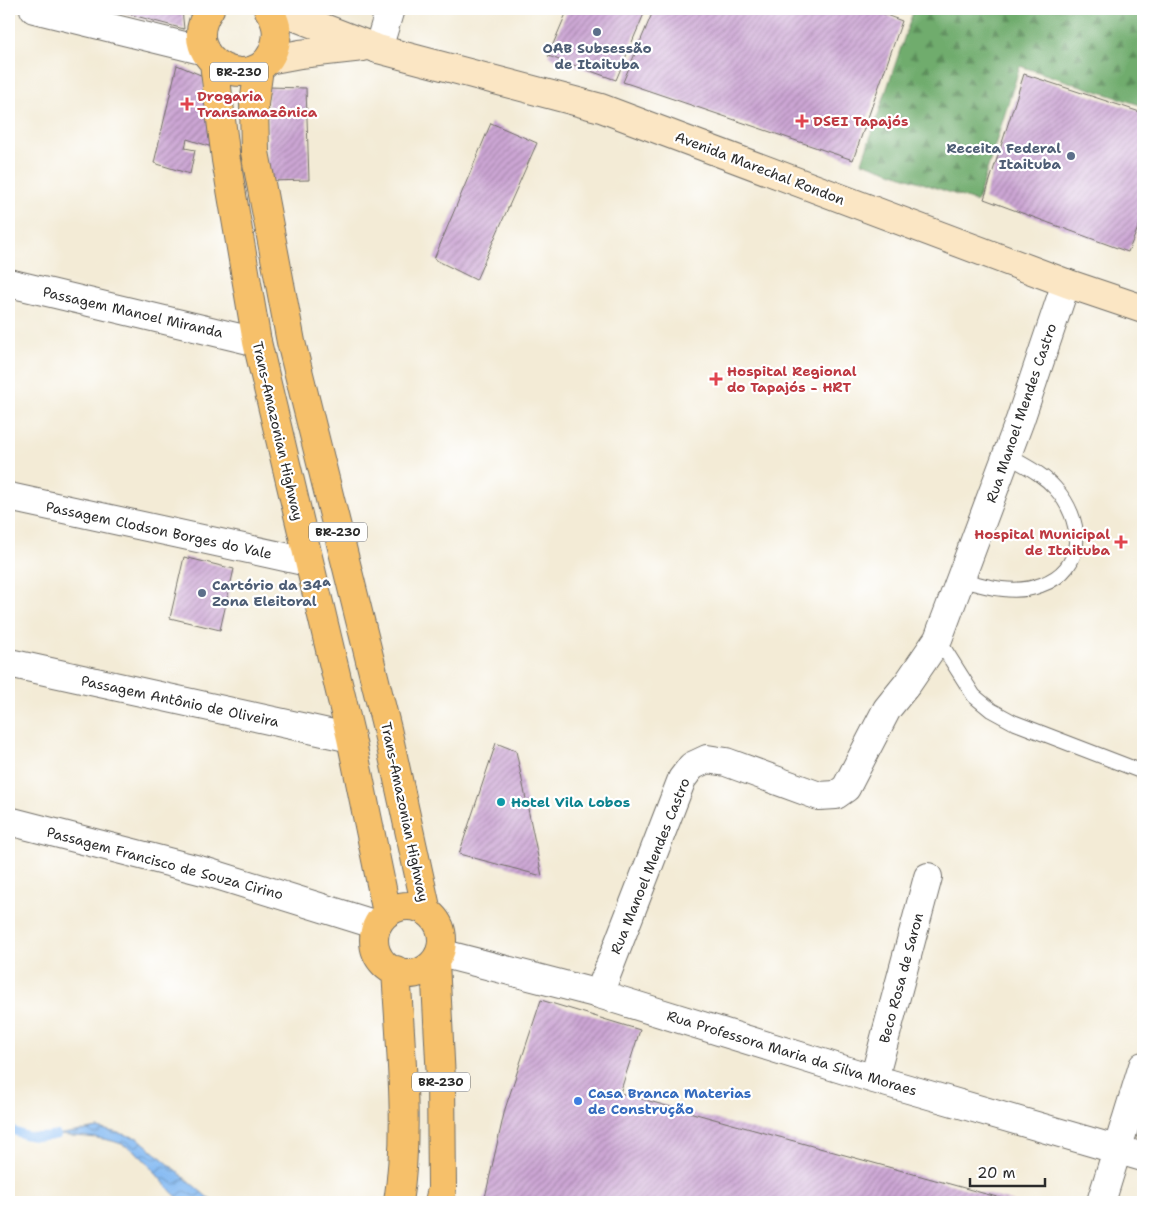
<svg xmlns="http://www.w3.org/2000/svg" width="1152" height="1211" font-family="'Shantell Sans',sans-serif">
<defs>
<pattern id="forest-firs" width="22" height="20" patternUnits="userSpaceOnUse" patternTransform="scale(1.25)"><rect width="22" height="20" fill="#6fac6d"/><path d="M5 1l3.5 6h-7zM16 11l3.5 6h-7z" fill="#5b8c5a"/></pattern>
<pattern id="water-waves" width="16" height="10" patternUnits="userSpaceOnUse" patternTransform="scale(1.25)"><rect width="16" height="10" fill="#83b9f2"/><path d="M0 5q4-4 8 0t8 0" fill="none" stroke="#6b97c4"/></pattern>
<pattern id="building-hatch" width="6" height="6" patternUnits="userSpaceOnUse" patternTransform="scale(1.25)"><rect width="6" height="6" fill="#cca6d4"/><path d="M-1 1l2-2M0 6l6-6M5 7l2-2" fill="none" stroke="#a687ac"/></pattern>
</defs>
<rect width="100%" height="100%" fill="#fff"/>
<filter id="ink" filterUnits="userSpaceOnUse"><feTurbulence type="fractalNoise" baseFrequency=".02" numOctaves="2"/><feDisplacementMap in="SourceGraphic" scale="10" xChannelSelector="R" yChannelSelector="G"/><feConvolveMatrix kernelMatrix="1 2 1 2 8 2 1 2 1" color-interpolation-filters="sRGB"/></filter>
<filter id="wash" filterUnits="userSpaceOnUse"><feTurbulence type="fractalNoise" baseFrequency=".0096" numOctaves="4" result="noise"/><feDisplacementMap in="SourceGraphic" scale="20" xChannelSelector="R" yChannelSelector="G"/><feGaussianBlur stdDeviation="1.12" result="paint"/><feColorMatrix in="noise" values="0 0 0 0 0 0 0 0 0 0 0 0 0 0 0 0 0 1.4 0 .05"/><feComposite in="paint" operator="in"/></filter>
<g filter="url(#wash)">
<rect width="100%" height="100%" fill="#f3ebd6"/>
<path fill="url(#forest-firs)" stroke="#4d6c4c" d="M914,9H1143V106L1020,66L977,202L862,162Z"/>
<path fill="url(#water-waves)" stroke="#57728e" d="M98,1128L138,1138L213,1202C204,1202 193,1204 185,1202C172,1199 148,1158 130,1148C109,1136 81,1137 57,1135Z"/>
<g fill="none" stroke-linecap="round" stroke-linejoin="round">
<path stroke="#83b9f2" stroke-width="8" d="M9,1128C24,1138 40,1139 57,1135"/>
</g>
<g id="blocks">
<path fill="url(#building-hatch)" d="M110,9H182L184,29Z
M568,9H646L616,80L548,56Z
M654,9H870L902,21L853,160L623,82Z
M177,65L203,76L212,147L187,139L185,148L195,150L190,174L154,163Z
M1024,74L1143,113V216L1128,252L984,199Z
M268,87L306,88L309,180L268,181Z
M491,123L537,143L476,280L434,259Z
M184,557L234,569L220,630L170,618Z
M496,743L516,751L542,876L459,854Z
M541,1000L640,1030L620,1093L1015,1202H484L505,1109Z"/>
</g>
</g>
<g filter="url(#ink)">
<use href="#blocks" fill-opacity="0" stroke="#716e67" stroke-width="1"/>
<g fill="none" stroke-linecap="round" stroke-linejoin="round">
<g stroke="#716e67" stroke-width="16">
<path id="lane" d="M962,580C987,587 1016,595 1041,585C1088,568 1083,519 1055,488C1042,473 1023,465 1007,455
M938,639L974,696L991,710L1013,722L1143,772"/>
</g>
<g stroke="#716e67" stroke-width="30">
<path id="street" d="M34,9L205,51
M378,49L390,9
M9,283L257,342
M9,497L308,562
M9,663L351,738
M9,821L207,872L377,925
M440,953L599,994L874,1079L1143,1157
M599,994L682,779L692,766L707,759L726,762L819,796L836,795L846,788L887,709L908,683L938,639L1020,420L1066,283
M874,1079L928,877
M1101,1202L1143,1066"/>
</g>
<g stroke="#716e67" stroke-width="30">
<path id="secondary" d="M275,9L378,49L601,108L1066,283L1143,309
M268,60L300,54L363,47"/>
</g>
<g stroke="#716e67" stroke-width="30">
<path id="primary" d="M210,9C173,62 260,100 275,45C279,31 276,21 268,9
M214,63L226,160L257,342L351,738L387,913
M259,68L254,104L255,152L291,342L387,729L427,912
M374 940a34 34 0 1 1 68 0a34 34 0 1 1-68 0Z
M435,962L441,1080L442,1189L439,1202
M396,970C400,1043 410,1130 398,1202"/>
</g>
<use href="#lane" stroke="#fff" stroke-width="14"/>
<use href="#street" stroke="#fff" stroke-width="28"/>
<use href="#secondary" stroke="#fbe6c4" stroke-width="28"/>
<use href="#primary" stroke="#f6c06b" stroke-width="28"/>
</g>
</g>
<g fill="#5c6f8a" stroke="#fff" stroke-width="2">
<circle cx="597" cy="32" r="5"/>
<circle cx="1071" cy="156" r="5"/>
<circle cx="202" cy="593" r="5"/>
</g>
<g fill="#e0444e" stroke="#fff" stroke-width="2">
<path d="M184.5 96.5h5v5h5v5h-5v5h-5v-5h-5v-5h5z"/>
<path d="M799.5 113.5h5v5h5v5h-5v5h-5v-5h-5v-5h5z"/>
<path d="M713.5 371.5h5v5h5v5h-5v5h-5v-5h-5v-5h5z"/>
<path d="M1118.5 534.5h5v5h5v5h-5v5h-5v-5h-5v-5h5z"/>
</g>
<circle fill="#0f9aa8" stroke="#fff" stroke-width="2" cx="501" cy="802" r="5"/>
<circle fill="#3f7fe0" stroke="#fff" stroke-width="2" cx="578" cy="1101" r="5"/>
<g text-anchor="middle" stroke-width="4.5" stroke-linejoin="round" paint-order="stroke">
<g fill="#fff" stroke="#6b6b6b" stroke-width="1">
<rect x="210" y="62.5" width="58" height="19" rx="4"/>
<rect x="309" y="522.5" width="58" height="19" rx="4"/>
<rect x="412" y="1072.5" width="58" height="19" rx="4"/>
</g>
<g font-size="12" font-weight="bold" fill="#2b2b2b">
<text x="239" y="76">BR-230</text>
<text x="338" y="536">BR-230</text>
<text x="441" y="1086">BR-230</text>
</g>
<g font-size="14" font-weight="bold" fill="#4e5e75" stroke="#fff">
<text x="597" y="53">OAB Subsessão<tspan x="597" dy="16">de Itaituba</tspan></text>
<text x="1061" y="153" text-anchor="end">Receita Federal<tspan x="1061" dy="16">Itaituba</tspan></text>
<text x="212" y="590" text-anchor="start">Cartório da 34ª<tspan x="212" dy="16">Zona Eleitoral</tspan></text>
</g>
<g font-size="14" font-weight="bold" fill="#be3a42" stroke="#fff" text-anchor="start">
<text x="197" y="101">Drogaria<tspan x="197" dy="16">Transamazônica</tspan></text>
<text x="813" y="126">DSEI Tapajós</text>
<text x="727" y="376">Hospital Regional<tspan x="727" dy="16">do Tapajós - HRT</tspan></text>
<text x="1110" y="539" text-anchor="end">Hospital Municipal<tspan x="1110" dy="16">de Itaituba</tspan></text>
</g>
<g font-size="14" fill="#2b2b2b" stroke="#fff">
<text transform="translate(760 168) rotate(21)" y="5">Avenida Marechal Rondon</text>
<text transform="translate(133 312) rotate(13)" y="5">Passagem Manoel Miranda</text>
<text transform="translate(1021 413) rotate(-71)" y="5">Rua Manoel Mendes Castro</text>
<text transform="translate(278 431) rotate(77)" y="5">Trans-Amazonian Highway</text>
<text transform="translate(159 530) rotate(12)" y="5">Passagem Clodson Borges do Vale</text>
<text transform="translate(180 701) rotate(12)" y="5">Passagem Antônio de Oliveira</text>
<text transform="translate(405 812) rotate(78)" y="5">Trans-Amazonian Highway</text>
<text transform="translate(165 863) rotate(15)" y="5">Passagem Francisco de Souza Cirino</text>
<text transform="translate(650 866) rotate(-68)" y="5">Rua Manoel Mendes Castro</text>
<text transform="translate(901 978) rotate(-75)" y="5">Beco Rosa de Saron</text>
<text transform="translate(792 1053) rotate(17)" y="5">Rua Professora Maria da Silva Moraes</text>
</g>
<g font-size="14" font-weight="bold" fill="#0d838f" stroke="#fff" text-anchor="start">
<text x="511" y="807">Hotel Vila Lobos</text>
</g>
<g font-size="14" font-weight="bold" fill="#366cbe" stroke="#fff" text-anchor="start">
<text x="588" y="1098">Casa Branca Materias<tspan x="588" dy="16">de Construção</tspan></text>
</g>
</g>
<rect width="1152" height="1211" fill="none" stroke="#fff" stroke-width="30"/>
<path d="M970 1178v8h75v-8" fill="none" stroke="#2b2b2b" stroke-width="2.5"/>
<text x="977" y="1178" font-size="15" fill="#2b2b2b" stroke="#ffffff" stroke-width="4" paint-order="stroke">20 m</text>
</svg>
